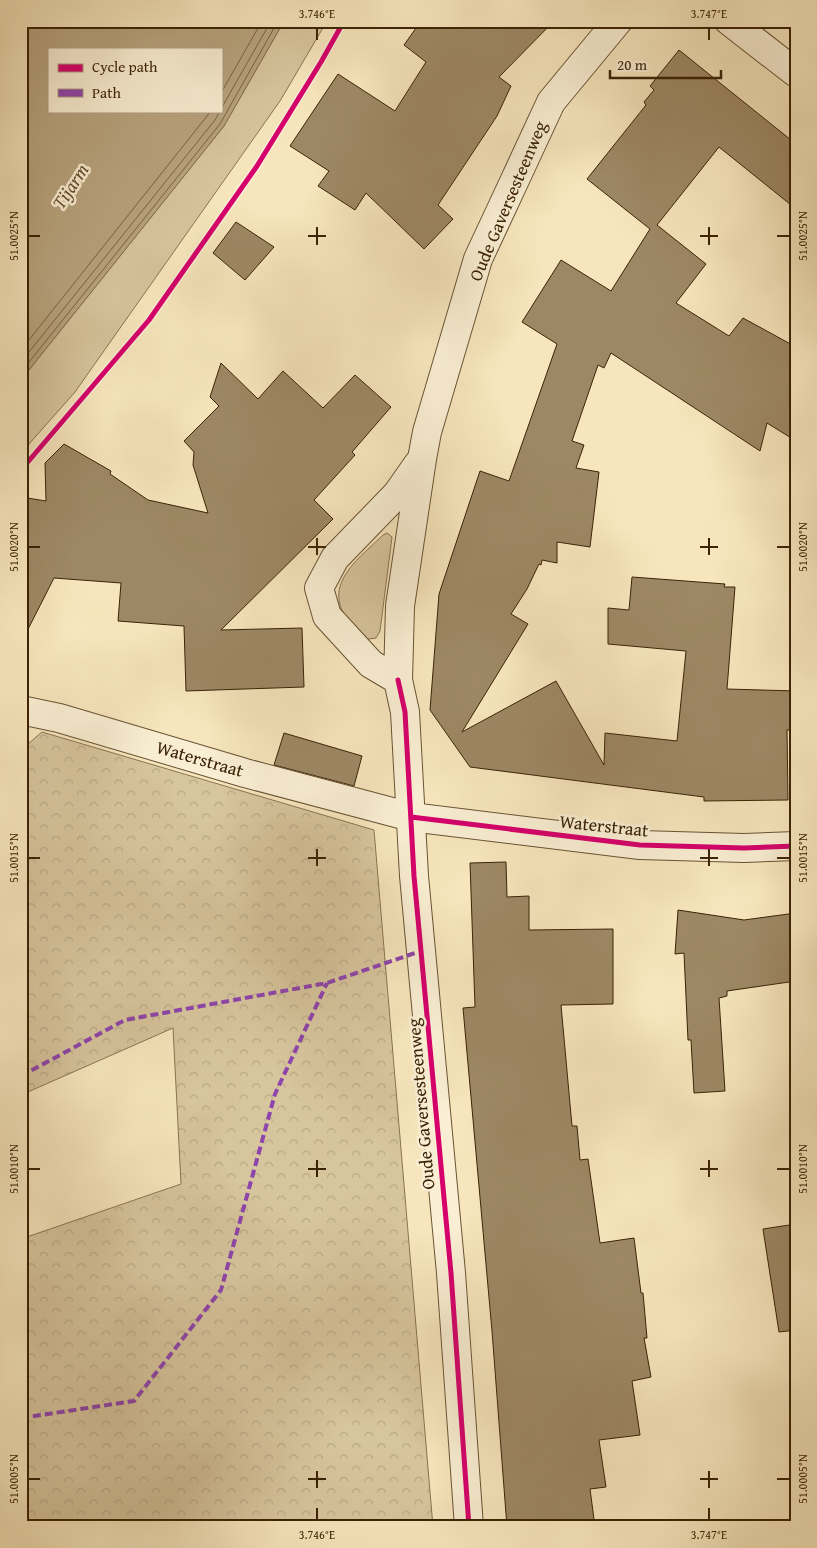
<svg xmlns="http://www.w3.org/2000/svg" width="817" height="1548" font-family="'Gentium Book Plus',serif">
<defs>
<pattern id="forest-crowns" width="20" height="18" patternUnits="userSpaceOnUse" patternTransform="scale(1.25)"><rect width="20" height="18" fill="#d7c59e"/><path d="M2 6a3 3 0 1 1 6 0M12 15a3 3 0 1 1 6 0" fill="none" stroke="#b9a987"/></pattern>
</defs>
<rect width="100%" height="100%" fill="#f7e6bd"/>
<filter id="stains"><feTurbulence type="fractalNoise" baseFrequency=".004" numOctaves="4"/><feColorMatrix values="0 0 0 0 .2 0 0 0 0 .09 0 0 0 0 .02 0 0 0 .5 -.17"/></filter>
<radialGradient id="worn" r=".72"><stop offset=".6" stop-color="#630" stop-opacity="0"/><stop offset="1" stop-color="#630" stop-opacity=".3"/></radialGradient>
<path fill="#d7c59e" stroke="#897452" d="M284,21H327L280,101L75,392L21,453V380L224,126Z
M387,533L392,537L391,545L380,631L376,638L369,639L365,638C358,631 350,623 344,614C325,581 362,556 383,535Z"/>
<path fill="url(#forest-crowns)" stroke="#897452" d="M42,732L374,830L433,1527H21V1239L181,1184L173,1028L21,1095V750Z"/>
<path fill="#b7a37e" stroke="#856f4e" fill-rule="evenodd" d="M21,21H284L224,126L21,380ZM49,49H221V111H49Z"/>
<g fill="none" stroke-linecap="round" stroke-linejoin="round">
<path stroke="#796242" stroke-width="1" d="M221,93L262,21
M221,109L271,21
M21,350L211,111
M21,362L215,120L220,111
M21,372L220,124L278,21"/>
</g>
<path fill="#9d8865" stroke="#3b2205" d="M421,21H554L499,77L511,86L497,116L438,205L453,219L424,249L366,193L355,210L318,186L329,171L290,146L338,74L395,111L426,62L404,45Z
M679,50L796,144V209L719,147L657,225L706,264L676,303L729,336L743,318L796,347V441L767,423L760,451L611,353L604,368L598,365L572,441L584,445L576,468L599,472L590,547L557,542V563L542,560L541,565L539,564L527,589L511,614L528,624L462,732L556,681L604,765L605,733L677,741L686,651L608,644V608L629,610L632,577L725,584L724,587H735L727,689L796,691V730H787L788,800L704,801V797L470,767L430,710L439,594L480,471L509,481L557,344L522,322L561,260L611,291L650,229L587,179L646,105L644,102L654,90L650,86Z
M236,222L274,247L245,280L213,253Z
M221,363L258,399L283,371L323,408L355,375L391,407L352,452L355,455L314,500L333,519L221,630L302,628L304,687L186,691L184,626L118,621L121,583L54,578L21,643V497L46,501L45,463L64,444L111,471L110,474L148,500L208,513L193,465L194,452L184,441L219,406L210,397Z
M284,733L362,756L354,786L274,765Z
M506,862L507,897L529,896V930L613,929V1004L561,1005L572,1126H577L580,1160L588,1159L600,1243L634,1238L641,1293H643L647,1338H644L651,1377L632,1381L640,1435L599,1440L606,1487L590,1489L595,1527H507L492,1331L463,1008L475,1007L470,863Z
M678,910L744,920L796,913V981L727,991V996L719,998L725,1091L694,1093L691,1040H688L684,953L675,954Z
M796,1224V1330L779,1332L763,1229Z"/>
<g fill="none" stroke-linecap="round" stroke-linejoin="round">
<g stroke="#6a5333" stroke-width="30">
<path id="street" d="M729,21L796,73
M398,680L371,664L327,616L319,588L335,558L397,494L418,464
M21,710L59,718L245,773L411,817L640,845L744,848L796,846
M469,1527L451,1273L414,876L405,712L398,680L400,606L422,459L427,432L478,259L513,184L551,102L618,21"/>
</g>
<use href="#street" stroke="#faefd4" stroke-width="28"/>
<path stroke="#8e44ad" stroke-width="4" stroke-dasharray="8 4" stroke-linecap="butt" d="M21,1076L125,1020L327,983L421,951
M21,1418L134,1401L221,1290L275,1094L327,983"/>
<g stroke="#faefd4" stroke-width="8">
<path id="cycleway" d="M21,470L149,320L257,166L321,62L344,21
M398,680L405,712L414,876L451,1273L469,1527
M411,817L640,845L744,848L796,846"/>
</g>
<use href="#cycleway" stroke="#d6006c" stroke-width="5"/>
</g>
<path fill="none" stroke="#3b2205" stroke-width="2" d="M317,28V40M709,28V40M317,227V245M709,227V245M28,236H40M308,236H326M700,236H718M777,236H790M317,538V555M709,538V555M28,547H40M308,547H326M700,547H718M777,547H790M317,849V866M709,849V866M28,858H40M308,858H326M700,858H718M777,858H790M317,1160V1177M709,1160V1177M28,1169H40M308,1169H326M700,1169H718M777,1169H790M317,1471V1488M709,1471V1488M28,1479H40M308,1479H326M700,1479H718M777,1479H790M317,1508V1520M709,1508V1520"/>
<g text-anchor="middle" stroke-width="5" stroke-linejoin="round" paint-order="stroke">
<g font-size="18" fill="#3b2205" stroke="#faefd4">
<text transform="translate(508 201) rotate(-67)" y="6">Oude Gaversesteenweg</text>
<text transform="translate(200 759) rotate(16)" y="6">Waterstraat</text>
<text transform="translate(604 826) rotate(6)" y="6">Waterstraat</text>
<text transform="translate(421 1104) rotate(-95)" y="6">Oude Gaversesteenweg</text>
</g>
<g font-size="19" font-style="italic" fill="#664f2f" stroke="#faefd4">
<text transform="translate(70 186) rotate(-57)" y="7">Tijarm</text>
</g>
</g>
<rect width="817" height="1548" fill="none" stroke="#f7e6bd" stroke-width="55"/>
<rect x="48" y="48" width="175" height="65" fill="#faefd4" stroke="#ae9d81"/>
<rect x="58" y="64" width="25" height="8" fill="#d6006c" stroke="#ae9d81"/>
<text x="92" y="72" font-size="15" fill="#3b2205">Cycle path</text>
<rect x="58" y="89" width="25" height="8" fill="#8e44ad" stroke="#ae9d81"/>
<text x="92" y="98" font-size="15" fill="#3b2205">Path</text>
<path d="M610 70v8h111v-8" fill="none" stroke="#3b2205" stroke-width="2.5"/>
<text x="617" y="70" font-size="15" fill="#3b2205" stroke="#faefd4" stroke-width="4" paint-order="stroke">20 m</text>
<rect x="28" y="28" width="762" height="1492" fill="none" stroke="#3b2205" stroke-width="2"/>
<g font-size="12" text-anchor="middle" fill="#3b2205">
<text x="317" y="18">3.746°E</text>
<text x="709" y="18">3.747°E</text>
<text transform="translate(14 236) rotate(-90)" y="4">51.0025°N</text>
<text transform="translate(803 236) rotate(-90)" y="4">51.0025°N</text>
<text transform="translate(14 547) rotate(-90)" y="4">51.0020°N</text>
<text transform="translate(803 547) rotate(-90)" y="4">51.0020°N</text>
<text transform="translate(14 858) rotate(-90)" y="4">51.0015°N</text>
<text transform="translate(803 858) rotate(-90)" y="4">51.0015°N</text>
<text transform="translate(14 1169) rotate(-90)" y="4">51.0010°N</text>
<text transform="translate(803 1169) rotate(-90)" y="4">51.0010°N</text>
<text transform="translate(14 1479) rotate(-90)" y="4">51.0005°N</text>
<text transform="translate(803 1479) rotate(-90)" y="4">51.0005°N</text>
<text x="317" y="1539">3.746°E</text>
<text x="709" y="1539">3.747°E</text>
</g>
<rect width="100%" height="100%" filter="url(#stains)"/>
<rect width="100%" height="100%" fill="url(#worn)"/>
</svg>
